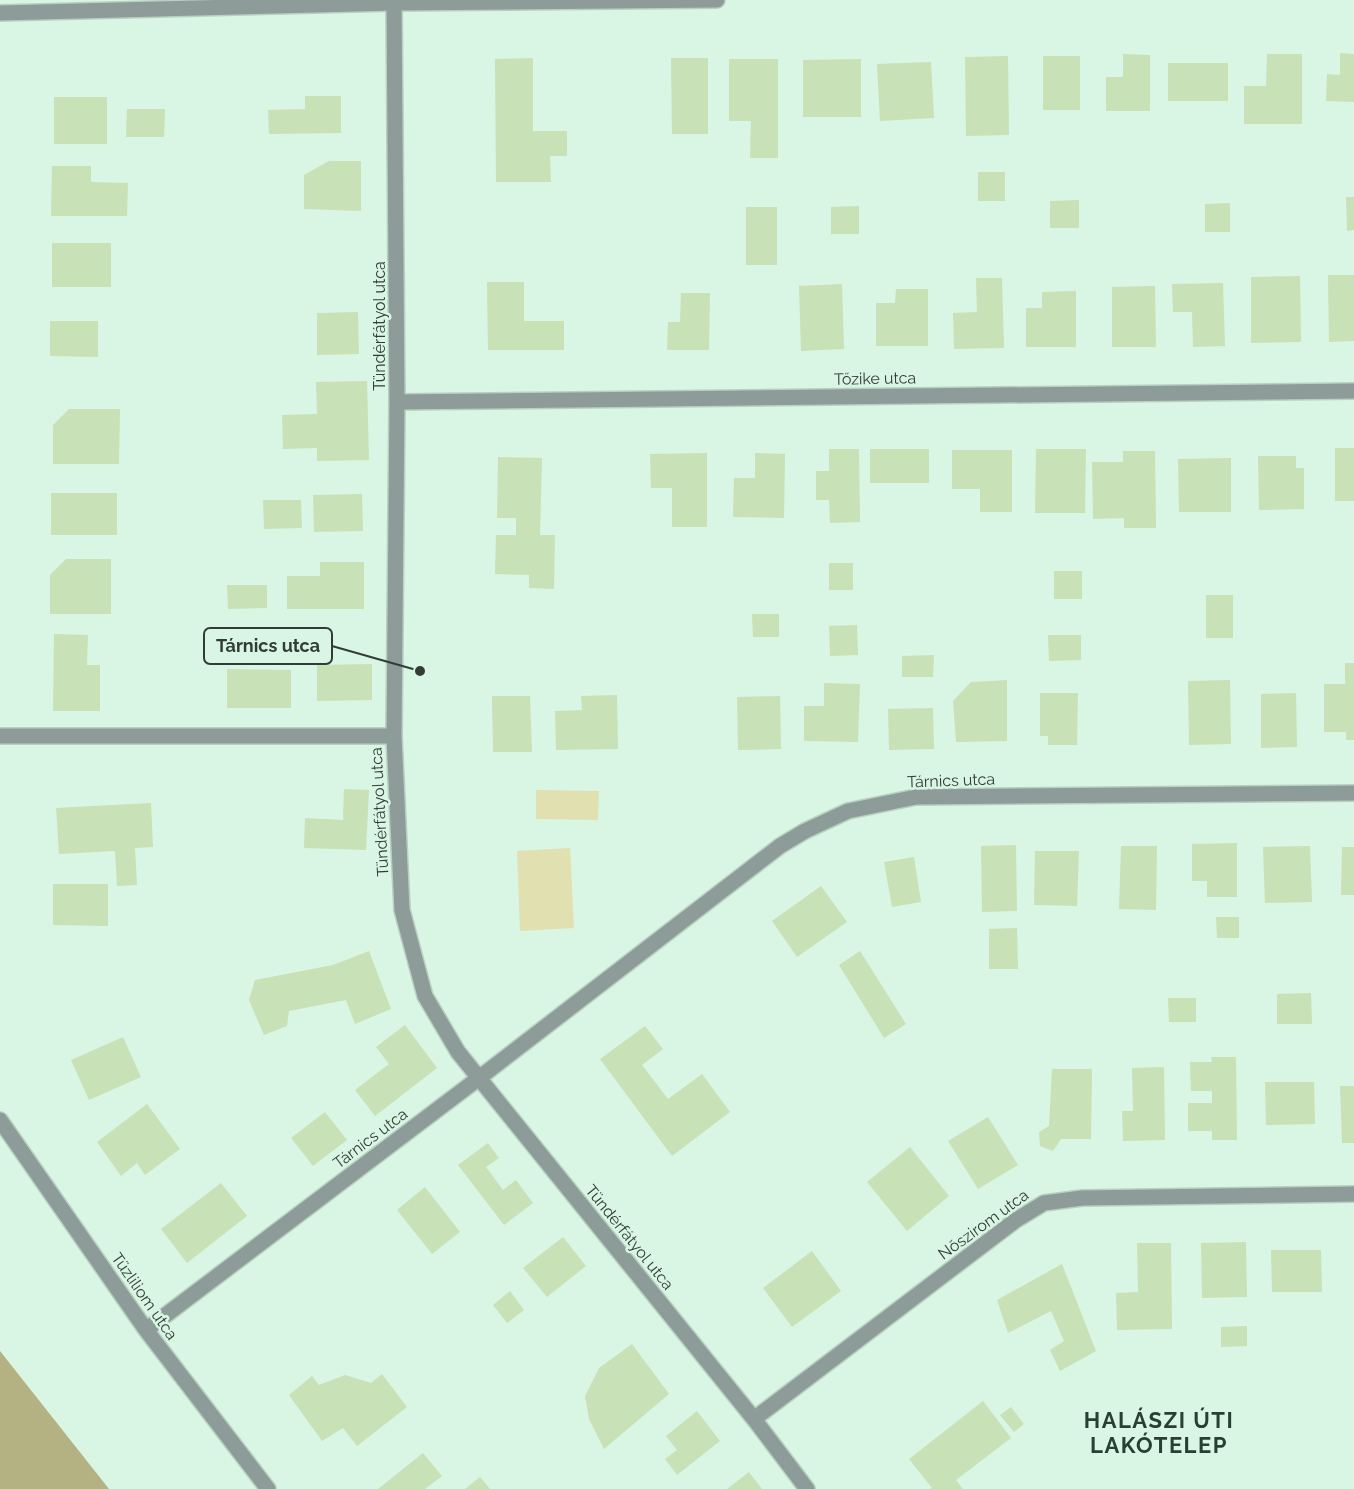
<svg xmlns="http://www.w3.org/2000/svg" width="1354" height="1489" font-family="Raleway,sans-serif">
<rect width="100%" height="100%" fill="#d9f5e4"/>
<path fill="#e1e0b1" d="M536,790L599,791L598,820L536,819Z
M570,848L574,928L520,931L517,851Z"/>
<path fill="#b4b283" d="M0,1351L109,1489H0Z"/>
<path fill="#c8e1b6" d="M1340,53L1354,54V102L1326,101L1327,74L1340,75Z
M1123,54L1150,55V111H1106V77H1123Z
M1267,54H1302V124H1244V86H1266Z
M1008,56L1009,135L966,136L965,57Z
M1043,56H1080V110H1043Z
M533,58V131H567V156H550L551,182H496L495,59Z
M671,58H708V134H672Z
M729,59H778V158H750L751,121H729Z
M861,59V117H803V60Z
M931,62L934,118L880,121L877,64Z
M1168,63H1228V101H1168Z
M305,96H341V133L269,134L268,110L305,109Z
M54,97H107V144H54Z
M127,109H165L164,137H126Z
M329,161H361V211L304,209V175Z
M52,166H91V182L128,183L127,216H51Z
M978,172H1005V201H978Z
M1346,197H1354V230L1347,231Z
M1079,200V228H1050V201Z
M1230,203V232H1205V204Z
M859,206V234H831V207Z
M746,207H777V265H746Z
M52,243H111V287H52Z
M1328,275H1354V341L1329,342Z
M1300,276L1301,342L1251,343V277Z
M976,278H1002L1004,348L954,349L953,313L977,312Z
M487,282H524V321H564V350H488Z
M1223,283L1225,346L1193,347L1192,312H1173L1172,284Z
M842,284L844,349L801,351L799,286Z
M1155,286L1156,347H1112V287Z
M896,289H928V346H876V303H895Z
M1076,291V347H1026V308H1042V292Z
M681,293H710L709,350H667L668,322H680Z
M358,312L359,354L317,355V313Z
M50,321H98V357L50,356Z
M367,381L369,460L317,461V448L283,449L282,415L317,414L316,382Z
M69,409H120L119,464H53V425Z
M1335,448H1354V501H1335Z
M829,449H859L860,522L830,523L829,500H816V471H829Z
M870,449H929V483H870Z
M1036,449H1086L1085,513H1035Z
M952,450H1012V512H980V489H952Z
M1123,451H1155L1156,528H1124V518L1093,519L1092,462H1123Z
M707,453V527H672V488H651L650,454Z
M755,453L785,454L784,518L733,517L734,478H755Z
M1258,456H1296V468H1304V509L1259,510Z
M498,457L542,458L540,535H555L554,589L529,588V575L495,574L496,535H516V518H497Z
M1231,458V512H1179L1178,459Z
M51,493H117V535H51Z
M362,494L363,531L314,532L313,495Z
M263,500H301L302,528L264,529Z
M66,559H111V614H50V575Z
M320,562H364V609H287V576H320Z
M829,563H853V590H829Z
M1054,571H1082V599H1054Z
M227,585H267V608L228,609Z
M1206,595H1233V638H1206Z
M752,614H779V637H753Z
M857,625L858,655L830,656L829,626Z
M54,634L88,635L87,665H100V711H53Z
M1048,635H1081V660L1049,661Z
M934,655L933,677H902V656Z
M1345,663H1354V740H1346V732H1324V684H1345Z
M372,664V700L317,701V665Z
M227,669L291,670V708H227Z
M1007,680V741L956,742L953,701L971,682Z
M1230,680L1231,744L1189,745L1188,681Z
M824,683L860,684L858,742L804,741V706H824Z
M1040,693H1078L1077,745H1048V736H1040Z
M1296,693L1297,747L1261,748V694Z
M617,695L618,749L556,750L555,711L582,710L581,696Z
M492,696H530L532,752H493Z
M780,696L781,749L738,750L737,697Z
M933,708L934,749L889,750L888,709Z
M344,789L369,790L366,850L304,848L305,818L343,820Z
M151,803L153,847L135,848L137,885L117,886L115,851L59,854L56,808Z
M1237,843V897H1207V881H1192V844Z
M1016,845L1017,911L982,912L981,846Z
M1121,846H1157L1156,910L1119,909Z
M1310,846L1312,902L1265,903L1263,847Z
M1342,847H1354V895H1341Z
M1035,851H1079L1077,906L1034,905Z
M914,857L921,902L892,907L884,862Z
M53,884H108V926L53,925Z
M821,886L847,922L797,957L772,921Z
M1216,917H1239V938H1217Z
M1017,928L1018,969H989V929Z
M369,951L391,1009L355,1024L346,1000L289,1011L287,1026L264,1035L249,1000L255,980L333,965Z
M860,951L906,1024L884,1038L839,965Z
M1311,993L1312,1024H1277V994Z
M1168,998H1196V1022H1169Z
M405,1025L437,1068L375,1116L355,1090L389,1064L376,1047Z
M645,1026L663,1049L642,1065L668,1099L702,1074L730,1112L672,1156L600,1059Z
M123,1037L141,1077L89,1100L71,1060Z
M1211,1057H1236L1237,1140H1212V1131H1188V1103H1212V1091H1191L1190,1062H1212Z
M1164,1067L1165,1140L1123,1141L1122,1111H1133L1132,1068Z
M1052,1069H1092L1091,1139H1061L1053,1151L1040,1146L1039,1132L1049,1126Z
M1265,1082H1314L1315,1124L1266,1125Z
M1340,1086H1354V1143H1342Z
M147,1104L180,1149L145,1175L137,1163L121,1176L97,1142Z
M325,1112L347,1140L313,1166L291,1138Z
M988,1117L1018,1165L978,1189L948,1141Z
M488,1143L499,1158L486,1167L503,1190L516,1180L533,1203L504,1225L458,1165Z
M910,1147L949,1196L907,1231L867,1182Z
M221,1183L247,1216L187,1263L161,1229Z
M425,1187L460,1232L432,1254L397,1210Z
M563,1237L586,1266L547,1297L523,1268Z
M1246,1242L1247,1297L1202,1298L1201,1243Z
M1137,1243H1171L1172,1329L1117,1330L1116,1293L1138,1292Z
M1271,1250H1321L1322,1292H1272Z
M812,1251L841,1291L792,1327L763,1288Z
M1062,1264L1096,1351L1060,1371L1050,1350L1064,1341L1051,1311L1008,1333L997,1300Z
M510,1291L524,1310L507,1323L493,1305Z
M1247,1326V1346L1221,1347V1327Z
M632,1344L669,1394L604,1449L589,1419L585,1396L599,1368Z
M382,1374L407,1407L357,1446L343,1428L322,1441L289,1395L312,1376L319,1385L345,1375L371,1383Z
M983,1401L1011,1438L956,1480L963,1489H930L932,1488L909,1459Z
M1011,1407L1024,1424L1014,1432L1000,1415Z
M697,1411L720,1441L677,1475L665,1459L677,1450L666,1436Z
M423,1453L442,1476L425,1489H378Z
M749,1472L762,1489H727Z
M480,1477L490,1489H465Z"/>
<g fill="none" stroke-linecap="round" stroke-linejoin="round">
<g stroke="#b8d0c1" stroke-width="18">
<path id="minor" d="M394,0L397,402L394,736L402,910L425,996L458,1052L754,1419L807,1489
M0,13L394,3L717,0
M397,402L1354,391
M0,736H394
M0,1120L146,1330L268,1489
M146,1330L479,1078L780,846L805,831L848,811L916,797L1354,793
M754,1419L1016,1220L1044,1203L1082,1198L1354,1194"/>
</g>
<use href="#minor" stroke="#8d9b99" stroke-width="15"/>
</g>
<g text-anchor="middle" stroke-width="5" stroke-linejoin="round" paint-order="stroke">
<g font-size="16" fill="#323c36" stroke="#d9f5e4">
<text transform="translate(379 326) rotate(-90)" y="6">Tündérfátyol utca</text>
<text transform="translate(875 378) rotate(-1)" y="6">Tőzike utca</text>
<text transform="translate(951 780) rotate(-2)" y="6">Tárnics utca</text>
<text transform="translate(379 812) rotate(-93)" y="6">Tündérfátyol utca</text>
<text transform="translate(370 1138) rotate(-37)" y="6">Tárnics utca</text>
<text transform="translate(983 1224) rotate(-36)" y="6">Nőszirom utca</text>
<text transform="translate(630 1237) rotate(51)" y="6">Tündérfátyol utca</text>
<text transform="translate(145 1296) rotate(55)" y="6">Tűzliliom utca</text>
</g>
<g font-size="22" font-weight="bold" letter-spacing="1.5" fill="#293f33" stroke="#d9f5e4">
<text x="1159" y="1428">HALÁSZI ÚTI<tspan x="1159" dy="25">LAKÓTELEP</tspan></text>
</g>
</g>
<path fill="none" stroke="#323c36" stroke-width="2" d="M420 671L332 646"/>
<circle fill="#323c36" stroke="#d9f5e4" stroke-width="2" cx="420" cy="671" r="6"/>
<rect fill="#d9f5e4" stroke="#323c36" stroke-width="2" x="204" y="628" width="128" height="36" rx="6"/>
<g font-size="18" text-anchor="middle" font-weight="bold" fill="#323c36">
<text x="268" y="652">Tárnics utca</text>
</g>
</svg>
